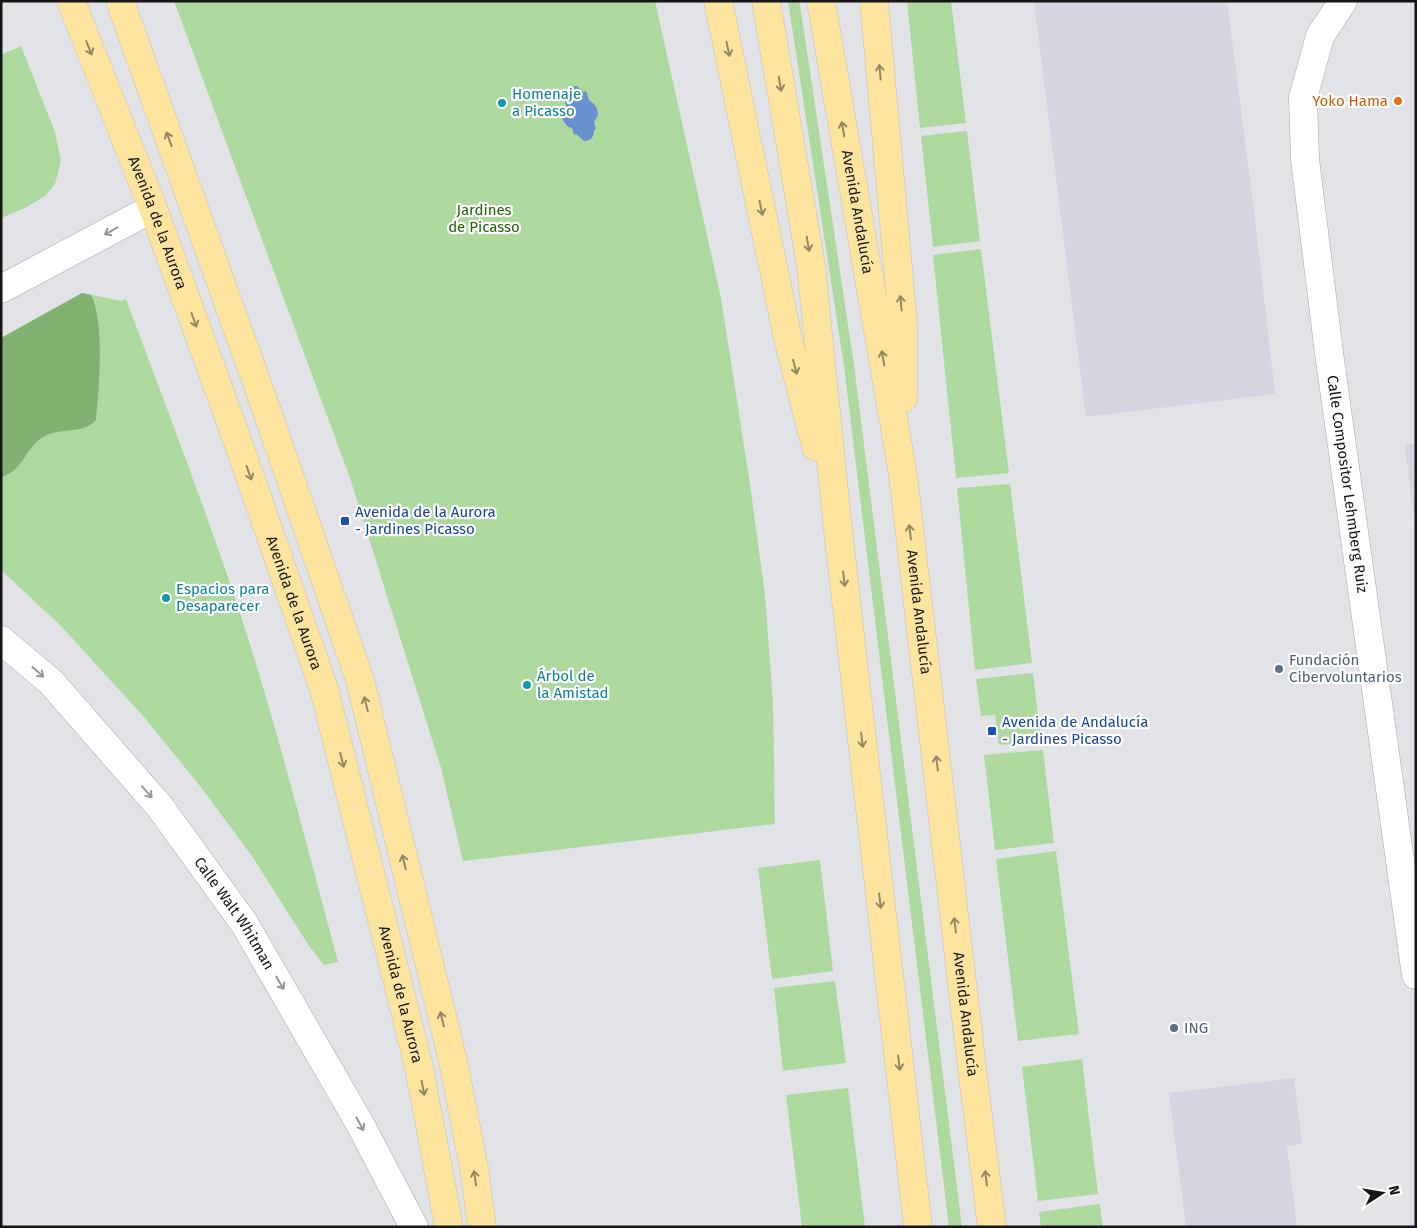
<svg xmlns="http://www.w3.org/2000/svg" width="1417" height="1228" font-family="'Fira Sans',sans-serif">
<rect width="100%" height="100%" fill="#e2e3e7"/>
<path fill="#d4d5e0" d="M1034,1H1227L1255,219L1275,394L1086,417Z
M1416,443V536L1405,445Z
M1294,1078L1302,1144L1287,1146L1297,1227H1186L1169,1093Z"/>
<path fill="#add99f" d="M174,1H655L721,298L750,484L765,595L773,703L775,824L463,861L441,768L350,478Z
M788,1H799L802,18L854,365L962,1227H949L844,366Z
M907,1H951L966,123L920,128Z
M21,46L55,132L61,161L55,184L45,196L27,207L1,218V55Z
M967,131L980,241L933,247L921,136Z
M981,249L1009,473L956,478L933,255Z
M82,293L121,301L126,299C168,412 212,525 249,641C282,747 309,854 338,962L324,965L309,946L252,856L200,786L144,717L61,626L1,570V338Z
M1010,484L1032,663L975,670L957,488Z
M1033,673L1041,741L999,745L995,715L981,716L976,679Z
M1043,750L1054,843L995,850L984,755Z
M1056,851L1079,1034L1018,1041L996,859Z
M820,860L833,971L772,979L758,868Z
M835,981L846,1063L783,1071L774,988Z
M1082,1059L1098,1194L1038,1201L1022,1067Z
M848,1088L865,1227H802L786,1095Z
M1100,1204L1103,1227H1041L1039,1212Z"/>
<path fill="#80b171" d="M82,293L91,295C105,322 99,389 96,420C82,435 62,427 45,436C26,445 24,471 1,477V338Z"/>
<path fill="#6991d0" d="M573,86H577L583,92L586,91L589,100L595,105L597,109L598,115L594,122L596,129L594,130C594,137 591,141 584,141L576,134L574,135L572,128L568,127L562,119V113L566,106L564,97L566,96L567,91Z"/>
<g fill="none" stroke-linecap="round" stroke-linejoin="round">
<g stroke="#a7a7ab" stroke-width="29">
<g id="minor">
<path id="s1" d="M1343,1L1320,36L1303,98L1305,159L1329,353L1416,975"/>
<path d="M1,289L153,208"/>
<path id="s2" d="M1,640L51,682L160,807L244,923L360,1124L414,1227"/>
</g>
</g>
<g stroke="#c2c2c2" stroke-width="29">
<g id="major">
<path id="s3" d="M71,1L153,208L234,431L324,689L419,1067L449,1227"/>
<path d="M120,1L269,417L360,680L453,1061L474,1168L482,1227"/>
<path d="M718,1L788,339L816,447"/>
<path d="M766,1L811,266L838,530L918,1227"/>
<path id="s4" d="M821,1L903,475L971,1060L992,1227"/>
<path d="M874,1L903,324V398"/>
</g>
</g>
<use href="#minor" stroke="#fff" stroke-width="28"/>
<use href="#major" stroke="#fde49f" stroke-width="28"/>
</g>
<defs><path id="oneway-shaft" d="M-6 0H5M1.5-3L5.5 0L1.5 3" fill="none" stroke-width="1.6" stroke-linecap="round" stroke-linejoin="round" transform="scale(1.25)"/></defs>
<g stroke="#958761">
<use href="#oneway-shaft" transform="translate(89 48) rotate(68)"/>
<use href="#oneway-shaft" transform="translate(728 49) rotate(78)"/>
<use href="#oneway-shaft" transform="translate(880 72) rotate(-95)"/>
<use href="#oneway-shaft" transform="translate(780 84) rotate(80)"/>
<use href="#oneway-shaft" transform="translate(843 129) rotate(-100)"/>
<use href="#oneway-shaft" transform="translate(169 139) rotate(-110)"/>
<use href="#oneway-shaft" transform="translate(761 208) rotate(78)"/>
<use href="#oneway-shaft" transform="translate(808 244) rotate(80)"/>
<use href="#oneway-shaft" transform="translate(901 303) rotate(-95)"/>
<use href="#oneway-shaft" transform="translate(194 320) rotate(70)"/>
<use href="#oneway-shaft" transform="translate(883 358) rotate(-100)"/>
<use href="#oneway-shaft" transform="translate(795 367) rotate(75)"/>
<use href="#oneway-shaft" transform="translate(249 473) rotate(71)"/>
<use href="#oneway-shaft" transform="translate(910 532) rotate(-97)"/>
<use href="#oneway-shaft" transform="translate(844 579) rotate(83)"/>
<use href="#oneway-shaft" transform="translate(366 704) rotate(-104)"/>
<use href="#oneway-shaft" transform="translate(862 740) rotate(83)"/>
<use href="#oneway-shaft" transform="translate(342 760) rotate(76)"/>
<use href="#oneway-shaft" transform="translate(937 763) rotate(-97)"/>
<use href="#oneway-shaft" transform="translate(404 862) rotate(-104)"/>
<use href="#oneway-shaft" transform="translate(880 901) rotate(83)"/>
<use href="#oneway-shaft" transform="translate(955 925) rotate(-97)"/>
<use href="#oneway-shaft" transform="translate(442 1019) rotate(-104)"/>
<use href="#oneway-shaft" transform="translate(899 1063) rotate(83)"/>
<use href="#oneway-shaft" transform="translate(423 1088) rotate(79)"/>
<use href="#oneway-shaft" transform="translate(475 1178) rotate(-98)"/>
<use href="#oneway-shaft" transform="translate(986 1178) rotate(-97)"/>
</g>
<g stroke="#969696">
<use href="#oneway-shaft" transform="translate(111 231) rotate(151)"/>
<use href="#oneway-shaft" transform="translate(38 672) rotate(41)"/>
<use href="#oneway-shaft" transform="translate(147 792) rotate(49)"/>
<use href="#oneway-shaft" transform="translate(280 983) rotate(60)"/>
<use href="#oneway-shaft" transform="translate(360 1124) rotate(61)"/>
</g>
<circle fill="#e8710a" stroke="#fff" stroke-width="2" cx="1398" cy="101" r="5"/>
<g fill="#0f9aa8" stroke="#fff" stroke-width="2">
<circle cx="502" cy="103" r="5"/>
<circle cx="166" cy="598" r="5"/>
<circle cx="527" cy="685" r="5"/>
</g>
<g fill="#1a4fb4" stroke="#fff" stroke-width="2">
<rect x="340" y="516" width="10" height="10" rx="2.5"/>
<rect x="987" y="726" width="10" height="10" rx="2.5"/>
</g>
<g fill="#5c6f8a" stroke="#fff" stroke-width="2">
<circle cx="1279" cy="669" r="5"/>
<circle cx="1174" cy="1028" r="5"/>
</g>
<g text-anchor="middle" stroke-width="4.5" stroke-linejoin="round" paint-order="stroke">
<g font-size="15" fill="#0d838f" stroke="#fff" text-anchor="start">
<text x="512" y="99">Homenaje<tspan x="512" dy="17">a Picasso</tspan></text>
<text x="176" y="594">Espacios para<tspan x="176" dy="17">Desaparecer</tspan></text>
<text x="537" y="681">Árbol de<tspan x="537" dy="17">la Amistad</tspan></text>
</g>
<g font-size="15" fill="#c56008" stroke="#fff" text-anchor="end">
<text x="1388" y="106">Yoko Hama</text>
</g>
<g font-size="15" fill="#256205" stroke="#fff">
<text x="484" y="215">Jardines<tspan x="484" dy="17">de Picasso</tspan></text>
</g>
<g font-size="15" fill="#151516" stroke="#fff">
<text dy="5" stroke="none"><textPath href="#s4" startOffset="214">Avenida Andalucía</textPath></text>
<text dy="5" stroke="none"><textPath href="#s3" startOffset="238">Avenida de la Aurora</textPath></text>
<text dy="5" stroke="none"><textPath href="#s1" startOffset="495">Calle Compositor Lehmberg Ruiz</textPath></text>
<text dy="5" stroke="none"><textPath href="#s3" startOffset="642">Avenida de la Aurora</textPath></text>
<text dy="5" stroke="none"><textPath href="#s4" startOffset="619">Avenida Andalucía</textPath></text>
<text dy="5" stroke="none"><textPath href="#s2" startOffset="361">Calle Walt Whitman</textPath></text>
<text dy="5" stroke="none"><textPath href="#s3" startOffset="1048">Avenida de la Aurora</textPath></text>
<text dy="5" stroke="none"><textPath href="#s4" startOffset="1024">Avenida Andalucía</textPath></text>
</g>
<g font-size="15" fill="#164399" stroke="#fff" text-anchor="start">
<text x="355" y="517">Avenida de la Aurora<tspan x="355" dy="17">- Jardines Picasso</tspan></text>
<text x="1002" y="727">Avenida de Andalucía<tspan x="1002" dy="17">- Jardines Picasso</tspan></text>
</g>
<g font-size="15" fill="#4e5e75" stroke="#fff" text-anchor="start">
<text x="1289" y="665">Fundación<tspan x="1289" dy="17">Cibervoluntarios</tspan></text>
<text x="1184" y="1033">ING</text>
</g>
</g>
<rect width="1417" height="1228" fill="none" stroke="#151516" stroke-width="5"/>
<g transform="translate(1382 1193) rotate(78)" stroke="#ffffff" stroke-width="4" paint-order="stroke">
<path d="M0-4L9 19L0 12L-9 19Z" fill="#151516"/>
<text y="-8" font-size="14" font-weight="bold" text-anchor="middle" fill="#151516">N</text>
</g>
</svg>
